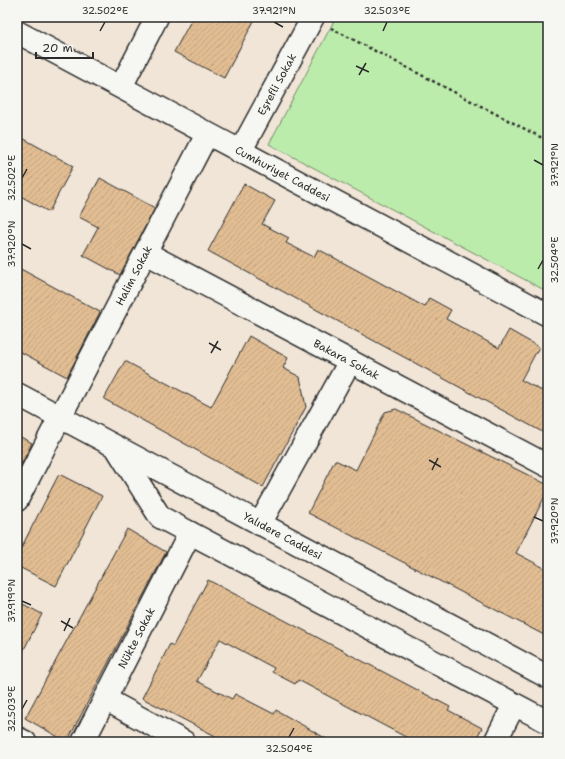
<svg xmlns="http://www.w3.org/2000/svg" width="565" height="759" font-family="'Shantell Sans',sans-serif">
<defs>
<pattern id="building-hatch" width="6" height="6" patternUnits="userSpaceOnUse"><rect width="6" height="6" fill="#e2bd93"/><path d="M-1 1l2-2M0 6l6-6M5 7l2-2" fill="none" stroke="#c2a37f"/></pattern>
</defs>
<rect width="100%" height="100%" fill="#f0e5d6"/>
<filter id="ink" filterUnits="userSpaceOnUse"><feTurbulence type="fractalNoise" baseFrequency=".025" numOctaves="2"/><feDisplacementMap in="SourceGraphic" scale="8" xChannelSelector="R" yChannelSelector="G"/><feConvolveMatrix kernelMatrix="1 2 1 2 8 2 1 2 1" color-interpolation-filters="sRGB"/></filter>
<g filter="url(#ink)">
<path fill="#bcecab" stroke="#748c6b" d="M336,17H548V292L269,144Z"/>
<path fill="url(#building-hatch)" stroke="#2b2b2b" d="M193,17H256L224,78L174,52Z
M17,135L73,166L49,212L17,194Z
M100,178L155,208L120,275L83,255L98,227L79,217Z
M244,184L275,201L262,224L289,238L286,243L314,257L318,249L425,307L429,298L451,310L446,319L499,348L509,330L539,347L521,380L548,394V435L208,251Z
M17,267L100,312L67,377L17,350Z
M249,336L288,358L283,368L300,377L306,407L263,487L104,399L125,361L211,407Z
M396,409L548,485V490L516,553L548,570V637L308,513L335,460L356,470L385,412Z
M17,435L32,443L17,473Z
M59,474L102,496L56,586L17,566V556Z
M127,529L166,552L67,742L25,718Z
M208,580L450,707L448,710L482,728L474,742H415L298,680L295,684L272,672L274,668L220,639L197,681L232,699L235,694L274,714L276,710L332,742H227L142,698L170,644L173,646Z
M17,601L42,614L17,663Z"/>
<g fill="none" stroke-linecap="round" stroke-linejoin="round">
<g stroke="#2b2b2b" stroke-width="25">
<g id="street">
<path d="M121,87L157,17"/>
<path id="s1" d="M240,152L313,17"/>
<path id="s2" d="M146,253L548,466"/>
<path d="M116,447L160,517L548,722"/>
<path id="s3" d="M17,500L207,134"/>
<path d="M260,524L350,361"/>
<path d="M105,699L184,742"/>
<path d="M17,738L25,742"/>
<path id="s4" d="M83,742L190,533"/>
<path d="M495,742L514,705"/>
</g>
</g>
<g stroke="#2b2b2b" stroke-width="25">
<g id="secondary">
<path id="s5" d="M17,32L548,315"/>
<path id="s6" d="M17,394L548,677"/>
</g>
</g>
<path stroke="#2b2b2b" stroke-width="2.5" stroke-dasharray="3 3" stroke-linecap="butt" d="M331,28L548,141"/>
<use href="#street" stroke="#f6f6f2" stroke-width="22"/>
<use href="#secondary" stroke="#f6f6f2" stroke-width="22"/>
</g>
</g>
<path fill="none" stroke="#2b2b2b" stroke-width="1.5" d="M274,22L283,27M100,31L105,22M383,31L387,22M356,66L369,72M359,75L366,63M534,160L543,165M22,178L27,169M22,244L31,249M538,269L543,260M209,343L221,350M211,353L218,341M429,460L441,467M432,470L438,458M534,517L543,521M22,601L31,605M61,621L73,628M64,631L70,618M22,709L27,700M289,737L294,728"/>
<g text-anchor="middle" stroke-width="4" stroke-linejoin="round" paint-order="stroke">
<g font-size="11" fill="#2b2b2b" stroke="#f6f6f2">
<text dy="4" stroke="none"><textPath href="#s1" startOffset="77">Eşrefli Sokak</textPath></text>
<text dy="4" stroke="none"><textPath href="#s5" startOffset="301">Cumhuriyet Caddesi</textPath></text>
<text dy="4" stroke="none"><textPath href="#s3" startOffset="253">Halim Sokak</textPath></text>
<text dy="4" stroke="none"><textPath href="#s2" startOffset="227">Bakara Sokak</textPath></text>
<text dy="4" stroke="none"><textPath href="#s6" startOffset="301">Yalıdere Caddesi</textPath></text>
<text dy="4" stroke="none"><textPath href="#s4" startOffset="117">Nükte Sokak</textPath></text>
</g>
</g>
<rect width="565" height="759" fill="none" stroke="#f6f6f2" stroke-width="44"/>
<path d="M36 52v6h57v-6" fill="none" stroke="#2b2b2b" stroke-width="2"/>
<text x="42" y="52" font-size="12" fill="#2b2b2b" stroke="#f6f6f2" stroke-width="3" paint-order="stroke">20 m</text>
<rect x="22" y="22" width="521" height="715" fill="none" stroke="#2b2b2b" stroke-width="1.5"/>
<g font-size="10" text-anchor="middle" fill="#2b2b2b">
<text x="105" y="14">32.502°E</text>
<text x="274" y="14">37.921°N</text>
<text x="387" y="14">32.503°E</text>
<text transform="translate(554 165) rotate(-90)" y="4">37.921°N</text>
<text transform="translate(11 178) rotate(-90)" y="4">32.502°E</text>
<text transform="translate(11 244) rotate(-90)" y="4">37.920°N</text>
<text transform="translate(554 260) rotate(-90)" y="4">32.504°E</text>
<text transform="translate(554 521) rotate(-90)" y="4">37.920°N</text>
<text transform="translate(11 601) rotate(-90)" y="4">37.919°N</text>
<text transform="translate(11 709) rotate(-90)" y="4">32.503°E</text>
<text x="289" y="752">32.504°E</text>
</g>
</svg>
